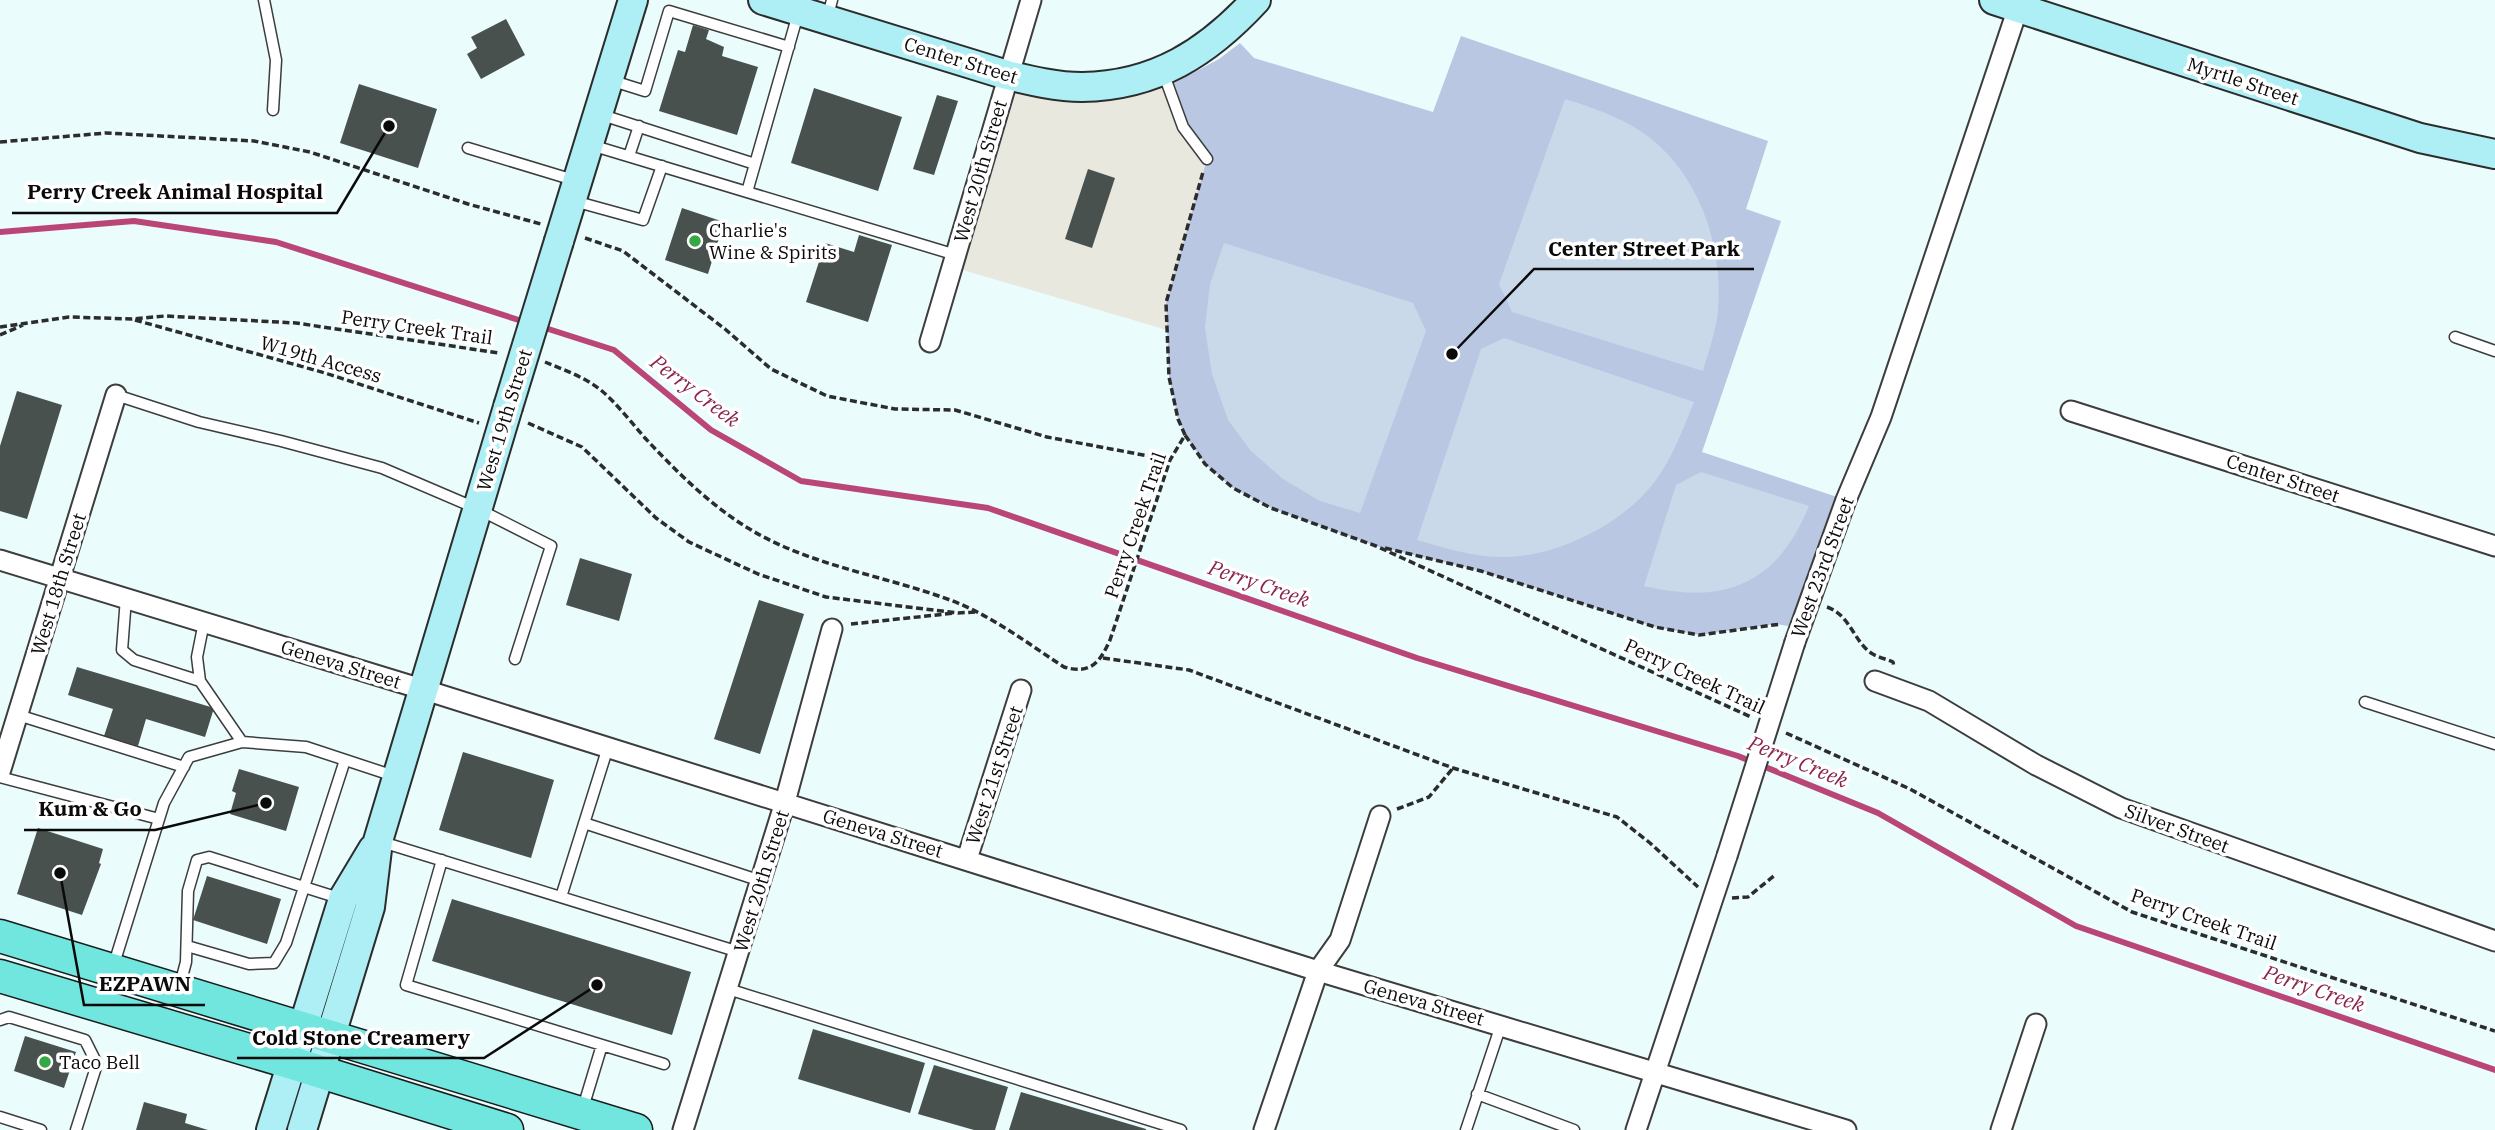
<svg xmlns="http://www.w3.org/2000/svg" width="2495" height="1130" font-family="'IBM Plex Serif',serif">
<rect width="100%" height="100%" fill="#eafcfc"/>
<path fill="#e8e8df" d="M1169,86L1207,159L1166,303L1167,330L963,270L1017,89L1084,103L1131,95Z"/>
<path fill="#b9c7e2" d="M1461,36L1768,141L1746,209L1781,221L1702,452L1846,500L1799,628L1776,624L1699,635L1655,627L1481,571L1376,546L1271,508L1233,488L1205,464L1185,435L1178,419L1169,377L1166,303L1207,159L1183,127L1169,86L1219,59L1240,43L1254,58L1433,112Z"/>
<path fill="#c9d9ea" d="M1565,99C1591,107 1617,116 1639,130C1700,170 1726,250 1717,319C1714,336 1708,354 1703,371L1512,312L1499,284Z
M1224,243L1413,303L1426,331L1360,513L1320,501L1283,479L1251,451L1228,420L1212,374L1205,328L1210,284Z
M1504,338L1694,402C1683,429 1673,456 1656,480C1625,523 1556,558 1502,557C1473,557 1445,548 1417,540L1481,349Z
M1701,472L1809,506C1777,584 1725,605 1644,586L1676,485Z"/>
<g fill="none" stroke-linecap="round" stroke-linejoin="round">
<path stroke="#ba4677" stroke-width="6" d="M0,232L134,221L276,242L525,322
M539,326L614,350L711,430L801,481L988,508L1417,658L1738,756L1878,813L2076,926L2495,1070"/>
</g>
<path fill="#48514d" d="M506,19L525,55L481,79L467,54L477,48L471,37Z
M693,25L709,30L706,39L724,47L722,56L758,67L737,135L659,111L678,50L685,52Z
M359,84L437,109L418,168L340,143Z
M814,88L902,117L878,191L791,163Z
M937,95L958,101L934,175L913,169Z
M1088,169L1115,178L1092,248L1065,239Z
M682,208L724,222L708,274L665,260Z
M859,235L892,245L868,322L806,302L825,243L854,252Z
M17,391L62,405L27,519L0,511V446Z
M580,558L632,574L619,621L566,605Z
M759,600L804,614L760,754L714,739Z
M77,667L214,708L205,737L146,719L138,746L104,736L113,709L68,695Z
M463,752L554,780L531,858L439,830Z
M239,769L299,787L286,831L230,814L236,793L232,791Z
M38,828L103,849L99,863L101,864L82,915L17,894Z
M207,876L281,899L267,944L193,920Z
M452,899L691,972L672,1035L432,961Z
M813,1029L925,1063L910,1113L798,1079Z
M25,1036L76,1052L64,1088L14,1071Z
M934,1065L1008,1087L995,1130H974L918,1114Z
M1021,1092L1146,1129V1130H1009Z
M144,1102L187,1114L185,1123L208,1130H136Z"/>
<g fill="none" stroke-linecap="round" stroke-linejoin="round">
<g stroke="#3d3d3d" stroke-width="13">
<path id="lane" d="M264,0L276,60L273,110
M827,19L832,0
M1163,72L1183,127L1207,159
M610,80L645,91L669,11L789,47
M599,114L755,164
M591,145L956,255
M468,148L577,181
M629,156L639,126
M747,192L798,14
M574,201L643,220L662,166
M2455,337L2495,351
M116,395L199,422L281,441L382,468L478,509L551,546L515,659
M126,598L122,650L134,660L200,681
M204,622L197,657L200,681L242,742
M2365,702L2495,744
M18,715L184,767
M0,777L159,819
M584,823L761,881
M382,842L739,952
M442,860L406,985L664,1064
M561,897L608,747
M187,946L249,964L274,963L286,943L345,760
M113,967L164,803L189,757L242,742L306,747L394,776
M179,988L186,962L188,891L197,860L209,857L342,899
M728,989L1181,1130
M0,1020L9,1017L85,1040L97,1064L76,1130
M1477,1094L1574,1130
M582,1111L602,1045
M0,1117L41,1130
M1466,1130L1501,1025"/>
</g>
<g stroke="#3d3d3d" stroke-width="23">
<path id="street" d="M930,342L1031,0
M2071,411L2495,546
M0,560L425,690L1318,971L1846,1130
M1795,642L1846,500L1881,417L2018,8
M1875,681L1929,701L2036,765L2121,808L2495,941
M0,772L116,395
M967,859L1021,690
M683,1130L785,802L832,629
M1264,1130L1318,971L1340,940L1380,816
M1636,1130L1727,856
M2001,1130L2036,1024"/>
</g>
<g stroke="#2c2c2c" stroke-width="32">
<path id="secondary" d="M763,0L1007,75C1032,81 1057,87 1082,87C1156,86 1208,52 1256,0
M1994,0L2420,138L2495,154
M559,241L633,0
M271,1130L343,899L373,849
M302,1130L370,907L378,841L508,407"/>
</g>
<g stroke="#1b1b1b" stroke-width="35">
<path id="primary" d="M0,936L636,1130
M0,976L292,1063L507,1130"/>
</g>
<path stroke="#2c2c2c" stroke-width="3.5" stroke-dasharray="7 3.5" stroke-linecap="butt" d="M0,142L106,133L254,141L310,152L468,204L541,224
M585,238L623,251L725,329L771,369L827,396L895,409L955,410L1047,437L1170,460
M135,320L322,372L479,423
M0,327L69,317L132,319L165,316L296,323L499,353
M0,335L23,325
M545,362C564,370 585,377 602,391C617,404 631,422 645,438C673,468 705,500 740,523C803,565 880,574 950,600C991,615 1027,643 1064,667C1091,675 1100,662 1110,640L1170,460L1185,435L1205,464L1233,488L1271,508L1376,546L1751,717
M528,423L582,447L656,518L689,542L758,574L826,597L958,613L975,612
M1185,435L1178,419L1169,377L1166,303L1203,172
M1385,548L1481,571L1655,627L1699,635L1781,624
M1827,607C1850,615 1853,640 1871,653C1877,657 1886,659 1893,662L1894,667
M851,624L955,613
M1103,658L1189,670L1453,768L1617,817L1650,843L1698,887
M1786,733L1910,789L2132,912L2495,1031
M1397,809L1429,797L1453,768
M1732,898L1748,897L1775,875"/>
<use href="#lane" stroke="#fff" stroke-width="10"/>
<use href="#street" stroke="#fff" stroke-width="19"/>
<use href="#secondary" stroke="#adeff4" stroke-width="28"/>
<use href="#primary" stroke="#70e6df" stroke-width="32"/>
<g stroke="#3d3d3d" stroke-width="23" stroke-linecap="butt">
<path id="street-bridge" d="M1727,856L1795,642"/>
</g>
<g stroke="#2c2c2c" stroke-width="32" stroke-linecap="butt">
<path id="secondary-bridge" d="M508,407L559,241"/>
</g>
<use href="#street-bridge" stroke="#fff" stroke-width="19"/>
<use href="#secondary-bridge" stroke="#adeff4" stroke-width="28"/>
</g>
<g fill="#35a744" stroke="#fff" stroke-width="2.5">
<circle cx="695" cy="241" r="7"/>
<circle cx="45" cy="1062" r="7"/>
</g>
<g text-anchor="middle" stroke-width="7" stroke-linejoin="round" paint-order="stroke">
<g font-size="19" fill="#0a0a0a" stroke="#fff">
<text transform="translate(961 60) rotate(17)" y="7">Center Street</text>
<text transform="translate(2243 81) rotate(18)" y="7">Myrtle Street</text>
<text transform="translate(980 171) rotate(-74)" y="7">West 20th Street</text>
<text transform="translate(417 327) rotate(8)" y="7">Perry Creek Trail</text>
<text transform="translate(321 359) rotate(16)" y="7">W19th Access</text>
<text transform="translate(504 420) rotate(-73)" y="7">West 19th Street</text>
<text transform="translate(2283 478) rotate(18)" y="7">Center Street</text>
<text transform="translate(1135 525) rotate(-71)" y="7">Perry Creek Trail</text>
<text transform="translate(1822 567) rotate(-70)" y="7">West 23rd Street</text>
<text transform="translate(58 584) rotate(-73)" y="7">West 18th Street</text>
<text transform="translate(341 664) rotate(17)" y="7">Geneva Street</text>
<text transform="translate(1695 676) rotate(25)" y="7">Perry Creek Trail</text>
<text transform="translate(994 775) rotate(-72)" y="7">West 21st Street</text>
<text transform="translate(2177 828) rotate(20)" y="7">Silver Street</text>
<text transform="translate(883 833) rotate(17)" y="7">Geneva Street</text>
<text transform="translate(761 881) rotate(-73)" y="7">West 20th Street</text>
<text transform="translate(2204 919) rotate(19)" y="7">Perry Creek Trail</text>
<text transform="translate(1424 1002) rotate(16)" y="7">Geneva Street</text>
</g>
<g font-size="19" fill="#0a0a0a" stroke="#fff" text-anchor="start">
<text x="709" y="237">Charlie's<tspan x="709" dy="22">Wine &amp; Spirits</tspan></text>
<text x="59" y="1069">Taco Bell</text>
</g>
<g font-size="21" font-style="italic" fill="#8a254c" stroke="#fff">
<text transform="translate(695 391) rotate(37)" y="7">Perry Creek</text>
<text transform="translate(1259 584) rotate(19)" y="7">Perry Creek</text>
<text transform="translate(1798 762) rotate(22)" y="7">Perry Creek</text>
<text transform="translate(2314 989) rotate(19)" y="7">Perry Creek</text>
</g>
</g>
<path fill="none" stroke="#0a0a0a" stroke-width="2.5" d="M389 126L337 213H12M1452 354L1534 269H1754M266 803L155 830H24M60 873L84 1005H205M597 985L484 1058H237"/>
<g fill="#0a0a0a" stroke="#fff" stroke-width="2.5">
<circle cx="389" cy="126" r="7"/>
<circle cx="1452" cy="354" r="7"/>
<circle cx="266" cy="803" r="7"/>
<circle cx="60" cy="873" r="7"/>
<circle cx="597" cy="985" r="7"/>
</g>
<g font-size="21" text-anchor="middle" font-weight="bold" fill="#0a0a0a" stroke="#fff" stroke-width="7" stroke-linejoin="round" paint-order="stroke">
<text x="175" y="199">Perry Creek Animal Hospital</text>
<text x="1644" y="256">Center Street Park</text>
<text x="90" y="816">Kum &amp; Go</text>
<text x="145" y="991">EZPAWN</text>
<text x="361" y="1045">Cold Stone Creamery</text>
</g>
</svg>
